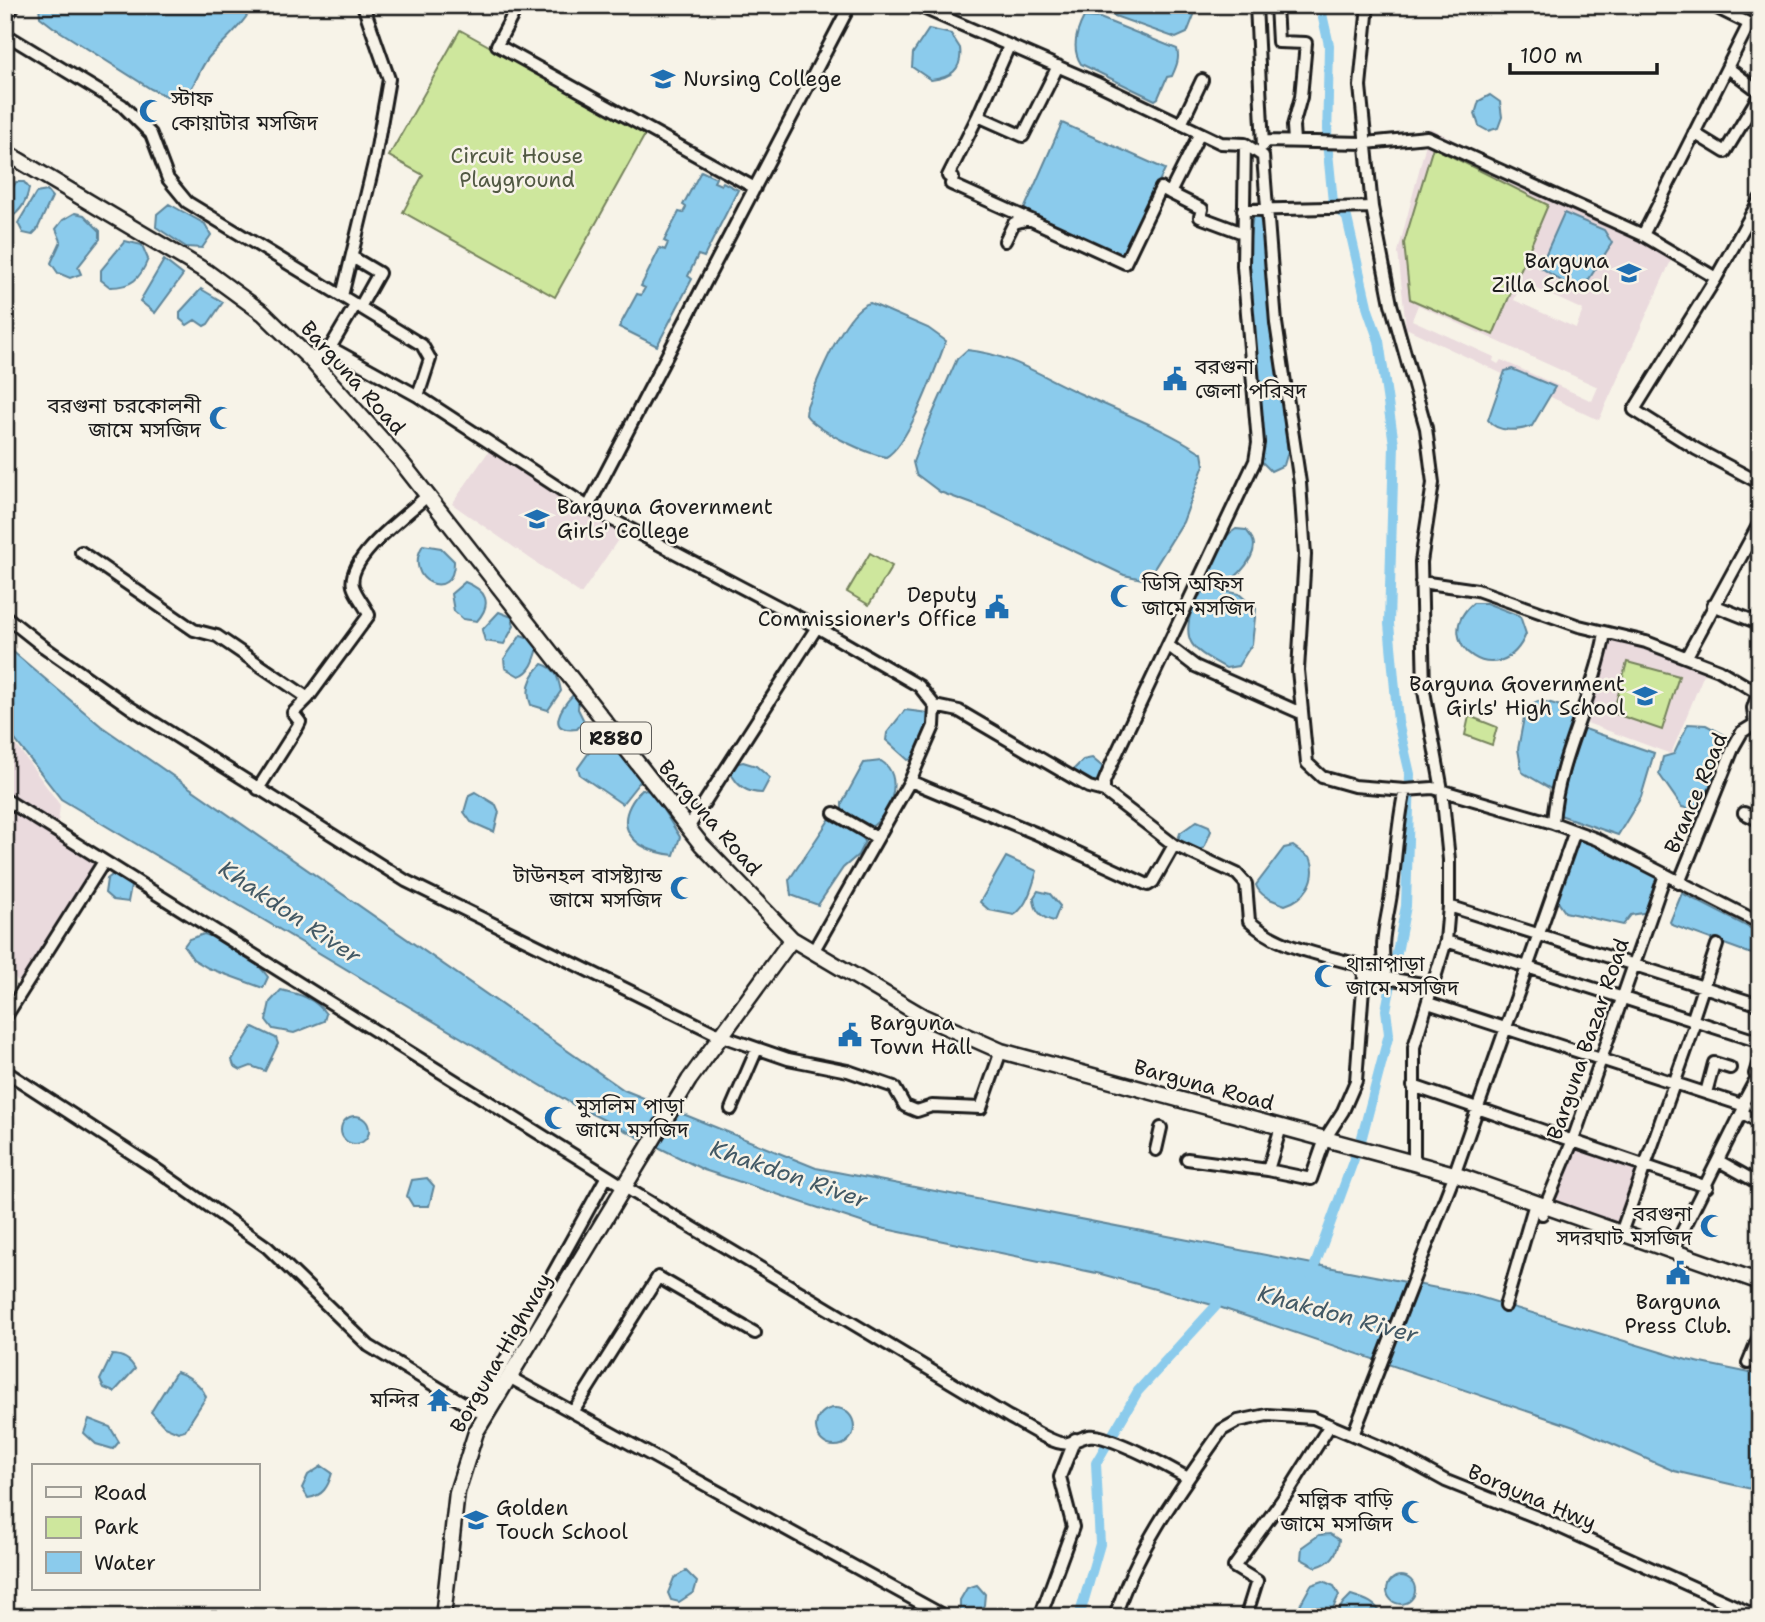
<svg xmlns="http://www.w3.org/2000/svg" width="1765" height="1622" font-family="'Shantell Sans','Noto Sans Bengali',sans-serif">
<rect width="100%" height="100%" fill="#f7f3e8"/>
<filter id="ink" filterUnits="userSpaceOnUse"><feTurbulence type="fractalNoise" baseFrequency=".0143" numOctaves="2"/><feDisplacementMap in="SourceGraphic" scale="14" xChannelSelector="R" yChannelSelector="G"/><feConvolveMatrix kernelMatrix="1 2 1 2 8 2 1 2 1" color-interpolation-filters="sRGB"/></filter>
<g filter="url(#ink)">
<path fill="#eadadd" fill-rule="evenodd" d="M1430,128L1674,254L1599,420L1406,328L1398,252ZM1564,213L1604,230L1612,242L1580,293L1541,267ZM1522,282L1583,310L1576,328L1514,300ZM1418,305L1598,387L1592,401L1501,360L1498,364L1493,361L1494,357L1412,320Z
M493,445L622,534L581,594L452,504Z
M1613,637L1708,664L1671,754L1587,723Z
M5,737L19,749L60,805L58,824L5,791Z
M5,803L99,866L24,987L5,968Z
M1574,1141L1644,1164L1618,1240L1543,1213Z"/>
<path fill="#cee79d" stroke="#75825c" stroke-width="2" d="M460,30L646,133L555,297L403,212L423,175L389,156Z
M1433,147L1548,205L1493,335L1410,299L1404,243Z
M870,553L892,566L869,605L847,592Z
M1627,662L1679,676L1662,730L1613,713Z
M1469,716L1497,727L1492,745L1465,735Z"/>
<path fill="#8bcbec" stroke="#5f8599" stroke-width="2" d="M39,5H249L250,11C239,30 223,41 209,57C196,72 197,90 177,101L151,89L53,27L40,17Z
M1084,5H1198L1187,33L1176,38Z
M1084,17L1100,18L1177,49C1180,59 1176,67 1172,76L1167,77L1158,98L1155,100L1081,64C1071,49 1076,32 1084,17Z
M929,29L951,34L960,48C963,70 950,78 931,80L912,67L913,53Z
M1490,95L1500,102L1502,117L1498,128L1488,131L1479,126L1475,114L1479,101Z
M1062,123L1165,169L1123,258L1023,212Z
M701,171L716,178L714,182L721,185L723,182L738,190L704,257L698,255L688,276L692,279L657,346L619,327L637,294L641,295L645,288L641,286L660,248L665,250L668,243L664,241L679,212L683,213L686,207L683,205Z
M16,182H24L29,188C27,201 21,211 10,218L5,215V201Z
M47,191L52,197L37,230L32,235L23,233L18,223L36,193Z
M169,204L205,224L211,235L202,248L186,247L156,227L157,214Z
M75,213L84,215L100,231V239L78,267L81,274L70,278L58,273L51,263L61,241L56,229L63,220Z
M1564,213L1604,230L1612,243L1580,293L1540,267Z
M1253,215L1259,217L1262,224L1288,452L1284,465L1271,471L1262,462L1252,347L1249,244Z
M125,241L142,245L148,259C140,279 132,287 110,287L101,280V270Z
M164,260L183,275L155,313L140,301Z
M201,289L223,302L208,324L204,326L195,320L187,325L180,319V312Z
M870,303L928,328L946,341C936,367 909,445 886,457C867,454 816,430 806,415L807,406C816,383 846,307 870,303Z
M967,350C1010,354 1043,377 1081,394C1122,413 1164,428 1202,453L1204,465L1183,522L1147,580L1124,575L986,509L940,492L916,474L913,462L925,431L957,359Z
M1512,369L1555,387L1532,426C1519,431 1497,433 1488,420L1505,371Z
M1236,529L1246,530C1250,535 1254,539 1254,545C1254,561 1230,588 1214,586C1202,569 1220,538 1236,529Z
M423,545L441,548L454,561C455,604 401,581 423,545Z
M465,582C486,590 493,603 477,621L463,619L454,611L451,594Z
M1210,588L1239,594L1256,609L1252,644L1238,666L1226,668C1197,651 1180,646 1192,609C1195,600 1201,592 1210,588Z
M1473,603H1486L1520,616L1526,634C1501,695 1427,643 1473,603Z
M499,612L512,617L514,626L504,644L485,641L482,630Z
M521,635L532,639L538,648C535,659 531,673 519,676L505,668L504,659Z
M5,645L101,726L624,1090L816,1168L1473,1295L1687,1360L1760,1375V1491L1674,1471L1574,1427L1216,1306L1101,1274L876,1227L704,1170L574,1105L61,799L5,727Z
M542,664C556,668 558,677 561,691L548,710L531,705C525,690 530,676 542,664Z
M574,694L579,696L578,709L584,721L577,729C544,733 562,706 574,694Z
M1538,701C1555,703 1566,705 1574,721L1557,782L1551,789L1522,772L1518,749L1526,707Z
M905,710L928,713C934,729 921,745 912,759L908,760L886,740L887,733Z
M1688,724L1706,725L1730,738L1731,743L1702,812L1682,807L1659,774L1663,757L1674,754Z
M1582,728L1654,753L1641,797L1618,835L1557,814Z
M603,739C621,745 633,764 641,780L622,804L580,775L578,768L598,740Z
M1092,758L1104,768L1101,783L1094,789L1072,771L1083,760Z
M881,761C905,776 891,814 870,828L842,812V803L864,763Z
M743,762L756,766L770,778L762,793C748,793 737,786 731,773L735,764Z
M642,789L652,792L680,837L674,855C631,850 609,825 642,789Z
M475,792L496,805L499,812L494,832L471,822L464,812L469,795Z
M831,817L858,832L865,841L858,855L843,868L818,905L791,895L789,880Z
M1197,821L1209,826L1211,831L1204,848L1196,851L1178,840L1180,833Z
M1582,837L1658,874L1660,879L1648,912L1631,915L1623,925L1565,912L1556,899L1577,841Z
M1293,846L1311,859C1318,880 1305,899 1285,905C1274,901 1260,897 1256,885L1284,848Z
M1006,857L1037,871C1033,885 1027,907 1014,915L989,910L980,902Z
M116,872L131,886L128,902L113,900L105,893L107,879Z
M1038,891L1050,894L1060,906L1054,921C1041,918 1034,910 1034,897Z
M1682,893L1760,933V957L1672,925L1670,922Z
M204,934C227,941 254,957 268,977L263,988L208,968L193,959L184,946L189,939Z
M281,990C299,994 315,998 326,1014L324,1021L294,1033L273,1029L266,1020L270,1002Z
M253,1027L276,1038L278,1044L265,1071L251,1066L241,1070L234,1066L232,1060Z
M341 1130a14 14 0 1 1 28 0a14 14 0 1 1-28 0Z
M427,1178L434,1186L429,1206H413L407,1196L412,1180Z
M112,1355C123,1355 130,1359 135,1369L114,1392L104,1388L100,1380Z
M176,1372C188,1375 202,1385 206,1397L185,1430L178,1432L164,1426L151,1412Z
M816 1427a19 19 0 1 1 38 0a19 19 0 1 1-38 0Z
M89,1419L110,1427L119,1442L113,1449L96,1444L84,1433Z
M322,1466L332,1473C328,1487 323,1496 308,1498L302,1488L308,1475Z
M1330,1534L1339,1540C1337,1555 1331,1563 1316,1567L1301,1559L1302,1547L1319,1535Z
M686,1571L697,1582L694,1592L679,1602L671,1600L668,1593L674,1578Z
M1387 1590a14 14 0 1 1 28 0a14 14 0 1 1-28 0Z
M1323,1581L1334,1586L1339,1595L1329,1617H1314L1300,1605L1311,1585Z
M977,1585L985,1594L984,1605L979,1614L969,1617L960,1611V1600L967,1588Z
M1351,1595C1364,1599 1378,1603 1382,1617H1335L1343,1603Z"/>
<g fill="none" stroke-linecap="round" stroke-linejoin="round">
<path stroke="#8bcbec" stroke-width="10" d="M1311,1276L1362,1137L1389,1034L1386,1010L1406,906L1410,774L1398,722L1389,624L1394,444L1379,341L1368,310L1347,218L1333,202L1327,142L1329,45L1320,5
M1079,1617L1100,1544L1096,1463L1138,1391L1216,1306"/>
<g stroke="#1c1c1c" stroke-width="16">
<path id="minor" d="M518,5L497,45L755,188
M916,5L1096,83L1221,143L1245,144L1263,156L1276,323L1300,483L1305,555L1298,670L1307,763L1322,777L1354,786L1405,790L1433,788L1553,823L1596,839L1760,923
M1256,5L1263,146
M1276,5L1278,42L1306,43L1301,97L1293,126L1294,141
M1711,5L1760,29
M5,20L14,5
M5,34L122,105L151,134L168,179L187,202L422,345L430,359L418,396
M1009,46L978,116L1023,136L1058,66
M1728,68L1760,92
M978,116L948,176L953,178L951,184L1029,219
M1181,124L1202,80
M1200,133L1170,193L1202,209L1200,217L1243,233
M1694,133L1725,152L1760,94
M1263,141L1366,143L1427,137L1643,235
M1245,144L1243,266L1258,443L1255,461L1112,763L1104,782V791L1174,845L1237,874L1246,884L1249,921C1279,949 1321,954 1359,965L1364,974L1356,1081L1343,1111L1325,1139L1311,1179L1268,1170
M1760,199L1716,278L1634,410L1696,449L1760,483
M1372,207L1391,304L1426,428L1433,483L1421,562L1424,691L1442,790L1449,860V906L1446,941L1414,1047V1163
M1243,210L1372,207L1360,86L1368,5
M1005,241L1014,223L1029,219L1125,263L1161,188L1170,193
M352,257L379,273L360,307
M1716,278L1643,235L1749,24
M342,296L375,159L389,79L363,5
M330,348L356,304
M311,360L327,348L333,349L418,396L588,507L817,627L919,686L935,706L934,726L910,781L814,950
M588,507L850,5
M81,552L194,630L217,636L308,698
M1421,582L1477,590L1579,626L1646,642L1719,670L1758,693L1753,708L1755,724
M1713,605L1756,622L1760,620
M5,616L44,647L131,708L406,881L719,1035L788,1059L848,1071L894,1087L905,1106L917,1111L932,1106L981,1108L1001,1051
M1169,646L1195,666L1301,713
M1687,656L1760,522
M935,706L959,711L1089,787L1104,791
M910,781L1035,833L1148,885L1153,882L1174,845
M258,789L298,726L300,722L293,713L308,698L369,615C365,605 356,596 353,586C346,558 408,514 427,496
M5,799L623,1186L1009,1417C1021,1423 1056,1447 1068,1443C1083,1439 1088,1432 1104,1438C1134,1448 1161,1463 1188,1478
M834,813L877,838
M1744,813L1760,821
M1553,823C1557,759 1594,697 1605,633
M688,828L817,627
M1679,883L1734,746L1742,732L1755,724
M1449,906L1760,1005
M1446,941L1760,1042
M1364,974L1422,984L1433,982
M1386,976C1379,940 1386,928 1391,894C1396,859 1397,825 1405,790
M1428,1003L1745,1106L1673,1250
M5,1018L103,863
M1692,1021L1717,945
M5,1071L156,1169L267,1247L369,1346L477,1411L607,1176
M1413,1086L1707,1187
M1706,1093L1714,1063L1730,1068
M1742,1105L1757,1077L1755,1074L1760,1058
M731,1109L757,1049
M1742,1113L1760,1122
M1156,1150L1161,1128
M1187,1159L1268,1170L1281,1127
M1719,1161L1760,1184
M1542,1214L1573,1140L1665,875
M1621,1233L1696,1022
M1505,1306L1533,1210
M1748,1363L1760,1334
M509,1377L946,1617
M573,1412L658,1277L755,1333
M1353,1435L1452,1181L1575,831
M1040,1617L1073,1527L1060,1477L1075,1439
M1115,1617C1136,1549 1181,1488 1222,1430L1238,1421L1267,1415L1313,1418L1395,1453L1446,1481L1544,1520L1759,1617
M1253,1617L1247,1613L1257,1581L1234,1567L1290,1489L1330,1425"/>
</g>
<g stroke="#1c1c1c" stroke-width="19">
<path id="major" d="M5,152L207,272L263,313L311,360L398,458L701,844L792,939L924,1017L1001,1051L1454,1174L1760,1282
M443,1617L457,1492L476,1432L689,1080L792,939"/>
</g>
<use href="#minor" stroke="#f7f3e8" stroke-width="10"/>
<use href="#major" stroke="#f7f3e8" stroke-width="14"/>
</g>
</g>
<defs>
<g id="university-bare" transform="scale(1.89)"><path d="M0-5L7-2L0 1L-7-2ZM-4 1L0 2.5L4 1V4Q0 6-4 4Z" fill="#1f6fb2" stroke="#f7f3e8" stroke-width="2.5" paint-order="stroke"/></g>
<g id="mosque-bare" transform="scale(1.89)"><path d="M3.5-4.9A6 6 0 1 0 3.5 4.9A5 5 0 1 1 3.5-4.9Z" fill="#1f6fb2" stroke="#f7f3e8" stroke-width="2.5" paint-order="stroke"/></g>
<g id="civic-bare" transform="scale(1.89)"><path d="M-.6-6.5H3V-4.5H.6V-3L4-1V1h2V6H-6V1h2V-1L-.6-3ZM-1.2 2.5V6h2.4V2.5Z" fill="#1f6fb2" stroke="#f7f3e8" stroke-width="2.5" paint-order="stroke"/></g>
<g id="temple-bare" transform="scale(1.89)"><path d="M0-6L5-2H3V0L6.5 2.5H4V6H1.5V3h-3V6H-4V2.5H-6.5L-3 0V-2H-5Z" fill="#1f6fb2" stroke="#f7f3e8" stroke-width="2.5" paint-order="stroke"/></g>
</defs>
<g fill-rule="evenodd">
<use href="#university-bare" x="663" y="79"/>
<use href="#mosque-bare" x="151" y="111"/>
<use href="#university-bare" x="1629" y="273"/>
<use href="#civic-bare" x="1175" y="379"/>
<use href="#mosque-bare" x="221" y="418"/>
<use href="#university-bare" x="537" y="519"/>
<use href="#mosque-bare" x="1122" y="596"/>
<use href="#civic-bare" x="997" y="607"/>
<use href="#university-bare" x="1645" y="696"/>
<use href="#mosque-bare" x="682" y="888"/>
<use href="#mosque-bare" x="1326" y="976"/>
<use href="#civic-bare" x="850" y="1035"/>
<use href="#mosque-bare" x="556" y="1118"/>
<use href="#mosque-bare" x="1712" y="1226"/>
<use href="#civic-bare" x="1678" y="1273"/>
<use href="#temple-bare" x="439" y="1400"/>
<use href="#mosque-bare" x="1413" y="1512"/>
<use href="#university-bare" x="476" y="1520"/>
</g>
<g text-anchor="middle" stroke-width="5" stroke-linejoin="round" paint-order="stroke">
<rect fill="#f7f3e8" stroke="#5e5c59" stroke-width="2" x="581" y="722.5" width="70" height="31" rx="5"/>
<g font-size="19" font-weight="bold" fill="#1c1c1c">
<text x="616" y="745">R880</text>
</g>
<g font-size="21" fill="#1c1c1c" stroke="#f7f3e8" text-anchor="start">
<text x="683" y="86">Nursing College</text>
<text x="171" y="106">স্টাফ<tspan x="171" dy="24">কোয়াটার মসজিদ</tspan></text>
<text x="1609" y="268" text-anchor="end">Barguna<tspan x="1609" dy="24">Zilla School</tspan></text>
<text x="1195" y="374">বরগুনা<tspan x="1195" dy="24">জেলা পরিষদ</tspan></text>
<text x="201" y="413" text-anchor="end">বরগুনা চরকোলনী<tspan x="201" dy="24">জামে মসজিদ</tspan></text>
<text x="557" y="514">Barguna Government<tspan x="557" dy="24">Girls' College</tspan></text>
<text x="1142" y="591">ডিসি অফিস<tspan x="1142" dy="24">জামে মসজিদ</tspan></text>
<text x="977" y="602" text-anchor="end">Deputy<tspan x="977" dy="24">Commissioner's Office</tspan></text>
<text x="1625" y="691" text-anchor="end">Barguna Government<tspan x="1625" dy="24">Girls' High School</tspan></text>
<text x="662" y="883" text-anchor="end">টাউনহল বাসষ্ট্যান্ড<tspan x="662" dy="24">জামে মসজিদ</tspan></text>
<text x="1346" y="971">থানাপাড়া<tspan x="1346" dy="24">জামে মসজিদ</tspan></text>
<text x="870" y="1030">Barguna<tspan x="870" dy="24">Town Hall</tspan></text>
<text x="576" y="1113">মুসলিম পাড়া<tspan x="576" dy="24">জামে মসজিদ</tspan></text>
<text x="1692" y="1221" text-anchor="end">বরগুনা<tspan x="1692" dy="24">সদরঘাট মসজিদ</tspan></text>
<text x="1678" y="1309" text-anchor="middle">Barguna<tspan x="1678" dy="24">Press Club.</tspan></text>
<text x="419" y="1407" text-anchor="end">মন্দির</text>
<text x="1393" y="1507" text-anchor="end">মল্লিক বাড়ি<tspan x="1393" dy="24">জামে মসজিদ</tspan></text>
<text x="496" y="1515">Golden<tspan x="496" dy="24">Touch School</tspan></text>
</g>
<g font-size="21" fill="#515943" stroke="#f7f3e8">
<text x="517" y="163">Circuit House<tspan x="517" dy="24">Playground</tspan></text>
</g>
<g font-size="21" fill="#1c1c1c" stroke="#f7f3e8">
<text transform="translate(353 378) rotate(48)" y="7">Barguna Road</text>
<text transform="translate(1696 793) rotate(-67)" y="7">Brance Road</text>
<text transform="translate(710 818) rotate(49)" y="7">Barguna Road</text>
<text transform="translate(1588 1039) rotate(-71)" y="7">Barguna Bazar Road</text>
<text transform="translate(1204 1085) rotate(15)" y="7">Barguna Road</text>
<text transform="translate(501 1353) rotate(-60)" y="7">Borguna Highway</text>
<text transform="translate(1532 1497) rotate(23)" y="7">Borguna Hwy</text>
</g>
<g font-size="23" font-style="italic" fill="#435965" stroke="#f7f3e8">
<text transform="translate(290 912) rotate(34)" y="8">Khakdon River</text>
<text transform="translate(789 1174) rotate(19)" y="8">Khakdon River</text>
<text transform="translate(1338 1314) rotate(15)" y="8">Khakdon River</text>
</g>
</g>
<rect width="1765" height="1622" fill="none" stroke="#f7f3e8" stroke-width="28"/>
<rect x="14" y="14" width="1737" height="1594" fill="none" stroke="#1c1c1c" stroke-width="2.5" filter="url(#ink)"/>
<rect x="32" y="1464" width="228" height="126" fill="#f7f3e8" stroke="#9f9d96" stroke-width="2"/>
<rect x="46" y="1487" width="35" height="10" fill="#f7f3e8" stroke="#9f9d96" stroke-width="2"/>
<text x="94" y="1500" font-size="21" fill="#1c1c1c">Road</text>
<rect x="46" y="1517" width="35" height="21" fill="#cee79d" stroke="#9f9d96" stroke-width="2"/>
<text x="94" y="1534" font-size="21" fill="#1c1c1c">Park</text>
<rect x="46" y="1552" width="35" height="21" fill="#8bcbec" stroke="#9f9d96" stroke-width="2"/>
<text x="94" y="1570" font-size="21" fill="#1c1c1c">Water</text>
<path d="M1510 63v10h147v-10" fill="none" stroke="#1c1c1c" stroke-width="3.5"/>
<text x="1520" y="63" font-size="21" fill="#1c1c1c" stroke="#f7f3e8" stroke-width="5" paint-order="stroke">100 m</text>
</svg>
